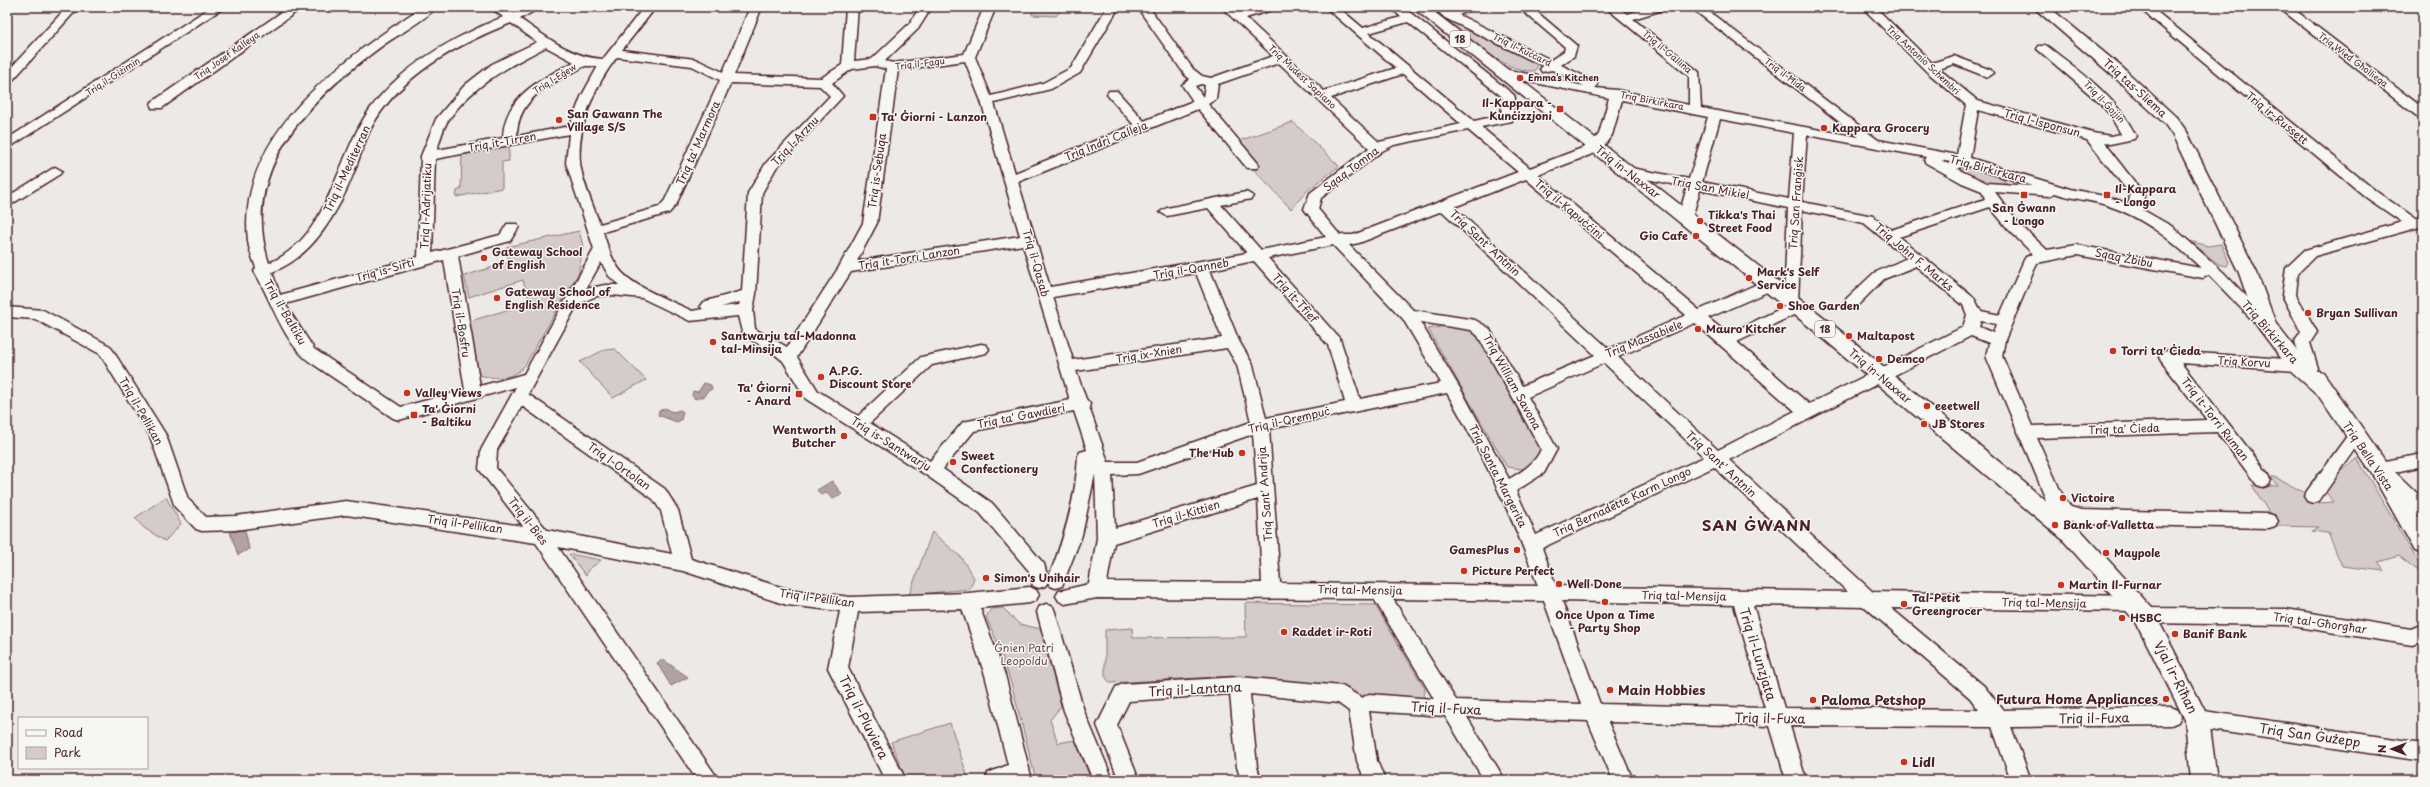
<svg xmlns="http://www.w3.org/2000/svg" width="2430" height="787" font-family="'Playpen Sans',sans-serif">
<rect width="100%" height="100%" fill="#ece9e6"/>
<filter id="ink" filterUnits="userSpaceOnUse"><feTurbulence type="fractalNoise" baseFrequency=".025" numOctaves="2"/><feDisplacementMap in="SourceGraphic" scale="8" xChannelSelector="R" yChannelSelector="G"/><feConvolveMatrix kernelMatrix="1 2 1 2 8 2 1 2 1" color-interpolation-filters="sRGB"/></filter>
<g filter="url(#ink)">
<path fill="#d4cbca" stroke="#8f757a" d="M1015,7H1064L1056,16L1032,15V8Z
M1426,7C1438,7 1443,14 1453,21C1478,38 1509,49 1536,63L1537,67L1534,71C1502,73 1451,26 1426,7Z
M1293,122L1339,166L1308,190L1291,209L1252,168L1258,166L1239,141Z
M509,146V161L502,162V188L456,197L457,191L461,189L462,155Z
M1966,167L1997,176L2007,183L2002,186C1989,184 1970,181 1962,170Z
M579,231L583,246L579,272L525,365C513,380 496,379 478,375L467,322L530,303L523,280L469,297L464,276L509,262L506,247Z
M2190,241L2208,246L2221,244L2229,262L2227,266L2218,264Z
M1452,325L1476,331L1544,451L1530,470L1507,467L1428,329Z
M615,349L646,380L613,398L580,362L604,350Z
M2357,458L2421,567V573L2399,556L2378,562L2384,571L2342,566L2328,533L2312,531L2318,527L2277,526L2252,485L2278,486L2271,477H2275L2305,493L2304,497L2319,503L2333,502L2323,488Z
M166,497L181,524L165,541L144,528L135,518Z
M932,532L961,557L974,578L970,589L909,595Z
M569,554L601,560L588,570L586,576Z
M1245,603L1375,605L1425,689L1424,699L1361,696L1344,686L1234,676L1110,683L1105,676V630L1132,628L1133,638L1246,637Z
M1003,608L1019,624L1041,629L1061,706L1050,720L1058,743L1075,740L1091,780H1036L1012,686L998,644L986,617L991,609Z
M950,723L968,778L906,780L891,742Z"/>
<path fill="#b1a2a3" stroke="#886e73" d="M704,383L711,385L712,389L706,392L705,396L695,399L692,396L693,391L698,392Z
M666,408L672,412L681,410L683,412L681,420L677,422L658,415L659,411Z
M832,481L842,494L832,499L827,493L821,495L817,490Z
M245,530L249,549L238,555L230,532Z
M662,659L688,677L671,686L657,663Z"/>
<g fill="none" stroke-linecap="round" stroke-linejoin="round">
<g stroke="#4a1f2b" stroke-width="3">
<path id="minor" d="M67,7H79L11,82L7,83V72Z
M211,7H225L7,149V139Z
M289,7H303L162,108H152L151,105L152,102Z
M422,7H436C429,18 394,37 382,46C312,97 238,168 269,263C330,238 336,156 370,109C402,65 454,37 503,17L490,7H504L513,13L526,7H541L520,19C545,36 572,58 603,59L644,7H656L622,50L695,59L723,72L750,7H762L734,75L821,78L842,65L846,7H858L854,61L872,59L909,24L920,7H932L918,29L885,61L893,63L964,54L984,7H996L975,57L991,96L1043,83L1071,68L1107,7H1119L1080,73L1051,89L994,103L1015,173L1134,125L1109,97L1107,94L1109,91H1117L1144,121L1193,101L1182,85L1190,79L1185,75L1137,7H1149L1193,69L1202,76L1211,78L1273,56L1221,7H1234L1240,12L1258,7H1277L1275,9L1246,18L1324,91L1396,68L1325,7H1338L1363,28L1401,17L1390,7H1403L1514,95L1515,98L1512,121L1481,127L1530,168L1590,145L1599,134L1609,98L1496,75L1494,72L1496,69L1500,68L1584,86L1552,70L1542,72L1540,69L1543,66L1445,18L1433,7H1446L1451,10L1460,7H1477L1459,15L1551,60L1564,51L1565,47L1518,7H1531L1577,46L1574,56L1561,65L1596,82L1598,85L1595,88L1617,90L1689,105V76L1605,7H1618L1627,14L1649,7H1668L1666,9L1633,19L1699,72L1701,108L1859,137L1690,7H1703L1878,140L1957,155L1966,105L1926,71L1862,7H1875L1932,63L1954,56L1991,70L1993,73L1987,77L1954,64L1939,69L1978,101L2093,133L2110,136L2121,134L2110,115L2100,103L2037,49L2039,46H2047C2081,72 2117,97 2136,136L2134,139L2110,144L2104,143L2144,194L2143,210L2173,227L2223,272L2274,325L2271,329H2261L2209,275L2203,278L2077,255L2037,263L2005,340L2002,356L2032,426L2207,420L2161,361L2159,357L2161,353L2167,351L2300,360L2294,343L2301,332L2282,295L2286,268L2305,250L2402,222L2367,198L2138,7H2151L2377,192L2415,218L2423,217V225L2420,227L2315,256L2298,273L2296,295L2317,332L2310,343L2318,368L2316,372L2310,374L2303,369L2297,371L2181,363L2269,475L2271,480L2269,485L2263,487L2257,485L2217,432L2037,438L2061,492L2071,507L2081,510L2269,514L2275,516L2278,521L2275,526L2269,528L2081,524L2067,520L2069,525L2066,530L2060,532L2054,530L2044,494L1986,356L1989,343L1971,336L1729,460L1873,592L2135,596L2141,599L2144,604L2142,608L2286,609L2411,629L2423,624V641L2412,645L2286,625L2144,623L2137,620L2135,615L2137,611L1891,608L1984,686L2003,710L2171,707L2178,710L2181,716L2178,722L2171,725L2011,727L2031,780H2011L1992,727L1790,726L1806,780H1786L1770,726L1608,722L1633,780H1613L1588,721L1467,717L1505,780H1484L1445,716L1369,711L1377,761L1385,780H1365L1357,761L1349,711L1338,703L1250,694L1257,767L1261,780H1241L1237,767L1230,694L1129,701L1117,725L1139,780H1119L1097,725L1116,687L1123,684L1239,677L1342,686L1362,698L1369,694L1434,699L1374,599L1097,598L1065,604L1059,601L1056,596L1059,591L1089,584L1097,538L1095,474L1082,535L1062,586L1056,588L1050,586L1048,582L1045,586L1039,588L1033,586L1029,571L980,513L926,475L806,399L783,361L767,348L743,336L738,316L690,321L642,298L612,295L596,296L577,305L528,394L665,489L678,510L691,559L787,589L850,597L968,593L1030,587L1036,590L1039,595L1036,600L1030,603L980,608L1005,675L1032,780H985L988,773L1008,765L985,675L962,609L858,612L848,668L906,780H885L828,668L840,611L787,605L683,571L558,547L719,780H697L536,543L346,515L235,530L202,531L196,529L175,507L150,436L100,354L35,319L7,317V307L43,310L110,346L166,435L188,499L206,517L235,516L346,501L523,526L479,469L481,450L516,387L399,420L393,418L310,362C283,343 270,297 254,271L256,268C253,259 249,250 248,241C236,132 343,60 422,7ZM1408,22L1500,95L1503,98L1501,115L1474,121L1369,33ZM511,23L537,42L492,64L465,85L436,119L421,156L418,257L280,295L272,272C313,257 339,211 354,172C362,152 367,131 380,113C411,69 463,42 511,23ZM546,47L574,62C541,79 504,96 503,138L437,150C440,141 443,127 449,119C474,84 509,66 546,47ZM617,57L692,66L720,80L665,200L659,207L600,224C594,208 581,178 580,162C577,126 595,85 617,57ZM965,61L981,101L1020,236L857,261L877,223L898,70ZM1279,63L1369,148L1310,193L1304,209L1326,237L1261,250L1221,205L1251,199L1253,196L1246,192L1167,208L1160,212L1167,216L1208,208L1247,253L1050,287L1018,182L1198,109L1247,168H1257L1259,165L1257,162L1208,104L1216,99L1218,84ZM585,66H598L581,97L570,126L517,136C517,96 555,82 585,66ZM875,66L886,69L863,223L839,267L787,347L755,329L753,310L756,294L762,193L776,168L843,96L832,83L852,69ZM1403,74L1461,124L1379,142L1331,98ZM731,83L820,86L830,96L766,163L748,193L742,291L703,302L700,306L703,309L692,311C672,301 632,287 619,269C611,258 607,245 603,232L669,213L676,205ZM1201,84L1205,85L1203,97L1195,86ZM1622,100L1708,117L1689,179L1626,167L1619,171L1626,175L1687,187L1678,218L1680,221H1690L1692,218L1700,190L1788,208L1784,302L1786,306L1728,334L1708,318L1774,289L1776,285L1774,281H1764L1699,310L1538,175L1600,151L1612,135ZM1978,110L2087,140L2130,194L2129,204L2109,197L2070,189L1970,158ZM1720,119L1794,133L1789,199L1702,182ZM1468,130L1518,172L1353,235H1340L1318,209L1321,198L1382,151L1394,145ZM569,134L566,163L594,249L524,374L480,386L458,256L510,241L519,227L517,224H507L500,235L432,253L435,159ZM1807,135L1926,157L1924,160L1926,163L1962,183L1982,191L1985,199L1891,230L1873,216L1802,202ZM1941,160L1950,162L1948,164ZM1964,165L2032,186L1987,183L1957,169ZM1526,179L1686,315L1609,349L1454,207ZM1995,192L2049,196L2055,193C2072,199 2090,200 2106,205C2144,217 2172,241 2201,268L2077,245L2047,250L2018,223ZM1990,207L2008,229L2033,254L2026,257L2024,260L2000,315L1981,311L1974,298L1899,237ZM1802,210L1864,223L1907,258L1874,273L1847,298L1845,302L1847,306H1857L1884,279L1916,266L1963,305L1967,315L1963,327L1809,404L1737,342L1802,311L1805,307L1798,302ZM1442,211L1595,355L1522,386L1489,328L1475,320L1413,310L1349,245L1359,243ZM1023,245L1070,400L963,422L930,461L870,423L932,365L986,353L989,349L986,345L981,344L921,357L858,416L818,391L797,357L851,272ZM1333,245L1403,319L1441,383L1360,399L1340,339L1268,258ZM444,260L465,390L401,407L314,349L285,304ZM1254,261L1328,345L1345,402L1266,418L1253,365L1239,341L1210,270ZM601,262L609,276L619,285H605L586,289ZM1196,273L1222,338L1073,360L1053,297ZM740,302L739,305L721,307ZM1981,321L1996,324L1993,333L1979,327ZM1420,322L1471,330L1478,336L1541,449C1535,464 1522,471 1509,479L1464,395ZM1695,323L1795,411L1718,450L1618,357ZM1227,348L1237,365L1251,422L1137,462H1108L1089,407L1090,404L1086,399L1076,371ZM1604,363L1704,457L1536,535L1516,491L1544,473L1557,449L1528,397ZM1447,393C1483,455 1514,519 1538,586L1280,583L1269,429ZM522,406L653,499L661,511L672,554L547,530L496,468L497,450ZM1074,411L1087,450L1080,452L1078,456C1076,499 1064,539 1048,579L1044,564L992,503L943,469L974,431ZM1253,434L1257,486L1115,528L1112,475L1138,474ZM1714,467L1848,592L1556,586L1542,548ZM1258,499L1262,583L1107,582L1114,543ZM1393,599L1544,601L1581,704L1456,700ZM1562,601L1734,605L1765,708L1600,704ZM1753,605L1865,607L1970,698L1979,710L1784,708Z
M2278,7H2291L2423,108V118L2418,117Z
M55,167L62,171L60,174L7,207V197Z
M2356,430L2362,432L2364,436L2362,440L2319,501L2313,503L2307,501L2304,496L2307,491L2350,432Z
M2423,454V466L2395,472L2423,499V517L2417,515L2371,468L2373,463L2379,462Z
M1046,604L1053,607L1055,612L1084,711L1113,780H1093L1064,711L1037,612L1039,607Z
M2197,710L2423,743V761L2197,728L2190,725L2187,719L2190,713Z"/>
</g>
<g stroke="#4a1f2b" stroke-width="3">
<path id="major" d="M1412,7H1428L1826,319L2078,527L2152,608L2209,719L2217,780H2191L2185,720L2136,622L2062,539L1812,329Z
M2033,7H2049L2124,69L2176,117L2187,132L2257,273L2276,324L2304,360L2315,370L2323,372L2386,462L2423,525V554L2415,551L2372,474L2318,395L2290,370L2257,326L2239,273L2173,136L2164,123L2112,75Z"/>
</g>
<use href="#minor" fill="#f6f6f2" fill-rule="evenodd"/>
<use href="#major" fill="#f6f6f2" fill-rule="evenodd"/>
</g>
</g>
<g fill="#c8321e" stroke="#f6f6f2" stroke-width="1.5">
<circle cx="1520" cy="78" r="4"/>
<rect x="1556" y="105" width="8" height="8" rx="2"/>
<rect x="869" y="113" width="8" height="8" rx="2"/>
<circle cx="559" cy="120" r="4"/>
<circle cx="1824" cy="128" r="4"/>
<rect x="2020" y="191" width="8" height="8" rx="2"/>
<rect x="2103" y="191" width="8" height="8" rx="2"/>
<circle cx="1700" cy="221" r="4"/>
<circle cx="1696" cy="236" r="4"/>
<circle cx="484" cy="258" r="4"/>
<circle cx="1749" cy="278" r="4"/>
<circle cx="497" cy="298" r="4"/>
<circle cx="1780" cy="306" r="4"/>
<circle cx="2308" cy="313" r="4"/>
<circle cx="1698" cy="329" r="4"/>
<circle cx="1849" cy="336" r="4"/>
<circle cx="713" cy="342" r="4"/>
<circle cx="2113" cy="351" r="4"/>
<circle cx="1879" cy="359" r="4"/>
<circle cx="821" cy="377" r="4"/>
<circle cx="407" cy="393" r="4"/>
<rect x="795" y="390" width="8" height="8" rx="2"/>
<circle cx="1927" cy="406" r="4"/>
<rect x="410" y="411" width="8" height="8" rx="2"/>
<circle cx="1924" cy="424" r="4"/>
<circle cx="844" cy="436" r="4"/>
<circle cx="1242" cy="453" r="4"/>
<circle cx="953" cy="462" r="4"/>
<circle cx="2063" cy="498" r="4"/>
<circle cx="2055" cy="525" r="4"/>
<circle cx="1517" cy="550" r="4"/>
<circle cx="2106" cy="553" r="4"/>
<circle cx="1464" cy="571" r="4"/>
<circle cx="986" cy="578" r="4"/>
<circle cx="1559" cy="584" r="4"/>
<circle cx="2061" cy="585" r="4"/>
<circle cx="1605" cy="602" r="4"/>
<circle cx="1904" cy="604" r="4"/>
<circle cx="2122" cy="618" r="4"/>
<circle cx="1284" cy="632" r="4"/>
<circle cx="2175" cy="634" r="4"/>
<circle cx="1610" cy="690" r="4"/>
<circle cx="2166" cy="699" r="4"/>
<circle cx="1813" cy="700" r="4"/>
<circle cx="1904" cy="762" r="4"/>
</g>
<g text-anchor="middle" stroke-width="3" stroke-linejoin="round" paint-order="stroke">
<g font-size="9" fill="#4a1f2b" stroke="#f6f6f2">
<text transform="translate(1522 50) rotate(26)" y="3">Triq il-Kuċċard</text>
<text transform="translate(1667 52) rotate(40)" y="3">Triq il-Gallina</text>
<text transform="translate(227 56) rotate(-35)" y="3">Triq Josef Kalleya</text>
<text transform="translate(1923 60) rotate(43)" y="3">Triq Antonio Schembri</text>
<text transform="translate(2353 60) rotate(37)" y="3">Triq Wied Għollieqa</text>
<text transform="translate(920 64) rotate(-7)" y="3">Triq il-Fagu</text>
<text transform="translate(1785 75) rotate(37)" y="3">Triq il-Ħida</text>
<text transform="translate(113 77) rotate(-33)" y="3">Triq il-Giżimin</text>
<text transform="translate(1302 77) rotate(43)" y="3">Triq Mudest Sapiano</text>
<text transform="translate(555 79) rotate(-32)" y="3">Triq l-Eǵew</text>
<text transform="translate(1652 101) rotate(11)" y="3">Triq Birkirkara</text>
<text transform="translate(2104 102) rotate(46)" y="3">Triq il-Ġojjin</text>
</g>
<g font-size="9" font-weight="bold" fill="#4a1f2b" stroke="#f6f6f2" text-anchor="start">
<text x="1528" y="81">Emma’s Kitchen</text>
</g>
<g fill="#f6f6f2" stroke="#7e6067" stroke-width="1">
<rect x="1450" y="31" width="20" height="16" rx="3"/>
<rect x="1815" y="321" width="20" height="16" rx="3"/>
</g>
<g font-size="10" font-weight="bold" fill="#4a1f2b">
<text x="1460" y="43">18</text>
<text x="1825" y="333">18</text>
</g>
<g font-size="11" fill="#4a1f2b" stroke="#f6f6f2">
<text transform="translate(2135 88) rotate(42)" y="4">Triq tas-Sliema</text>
<text transform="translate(2277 118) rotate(39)" y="4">Triq ir-Russett</text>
<text transform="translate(2042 123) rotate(15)" y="4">Triq l-Isponsun</text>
<text transform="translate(795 141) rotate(-47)" y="4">Triq l-Arznu</text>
<text transform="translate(1106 141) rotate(-22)" y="4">Triq Indrì Calleja</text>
<text transform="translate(502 142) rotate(-10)" y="4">Triq it-Tirren</text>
<text transform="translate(698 143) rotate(-66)" y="4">Triq ta' Marmora</text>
<text transform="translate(347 169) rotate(-65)" y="4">Triq il-Mediterran</text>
<text transform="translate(1351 169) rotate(-37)" y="4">Sqaq Tomna</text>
<text transform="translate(1988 169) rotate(15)" y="4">Triq Birkirkara</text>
<text transform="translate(877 171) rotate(-82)" y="4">Triq is-Sebuqa</text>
<text transform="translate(1628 172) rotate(38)" y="4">Triq in-Naxxar</text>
<text transform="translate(1710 188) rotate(11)" y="4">Triq San Mikiel</text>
<text transform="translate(1796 203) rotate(-86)" y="4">Triq San Franġisk</text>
<text transform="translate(426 206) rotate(-88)" y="4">Triq l-Adrijatiku</text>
<text transform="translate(1569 209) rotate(40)" y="4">Triq il-Kapuċċini</text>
<text transform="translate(1485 243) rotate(43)" y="4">Triq Sant' Antnin</text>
<text transform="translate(1914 257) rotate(40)" y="4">Triq John F. Marks</text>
<text transform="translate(909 258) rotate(-9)" y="4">Triq it-Torri Lanzon</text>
<text transform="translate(2124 258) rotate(11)" y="4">Sqaq Żbibu</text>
<text transform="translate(1036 263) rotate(74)" y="4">Triq il-Qasab</text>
<text transform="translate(1191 269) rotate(-10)" y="4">Triq il-Qanneb</text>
<text transform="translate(385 270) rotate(-16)" y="4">Triq is-Sirti</text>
<text transform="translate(1295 298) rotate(48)" y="4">Triq it-Tfief</text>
<text transform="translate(285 312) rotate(60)" y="4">Triq il-Baltiku</text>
<text transform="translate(461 323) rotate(81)" y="4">Triq il-Bosfru</text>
<text transform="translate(2270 332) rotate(49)" y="4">Triq Birkirkara</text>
<text transform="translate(1644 339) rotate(-22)" y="4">Triq Massabiele</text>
<text transform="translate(1149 354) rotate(-9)" y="4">Triq ix-Xnien</text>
<text transform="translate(2244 362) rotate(3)" y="4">Triq Korvu</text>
<text transform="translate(1880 376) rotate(40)" y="4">Triq in-Naxxar</text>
<text transform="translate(1512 382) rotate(61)" y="4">Triq William Savona</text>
<text transform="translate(141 411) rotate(60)" y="4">Triq il-Pellikan</text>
<text transform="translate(1021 416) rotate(-11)" y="4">Triq ta' Gawdieri</text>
<text transform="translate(2215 419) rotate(52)" y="4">Triq it-Torri Ruman</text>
<text transform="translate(1289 420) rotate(-13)" y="4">Triq il-Qrempuċ</text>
<text transform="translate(2124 429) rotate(-2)" y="4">Triq ta' Ċieda</text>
<text transform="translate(891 444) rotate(32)" y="4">Triq is-Santwarju</text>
<text transform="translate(2368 456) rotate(56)" y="4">Triq Bella Vista</text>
<text transform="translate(1721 464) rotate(43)" y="4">Triq Sant' Antnin</text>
<text transform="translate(619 466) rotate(35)" y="4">Triq l-Ortolan</text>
<text transform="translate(1498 476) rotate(63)" y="4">Triq Santa Margerita</text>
<text transform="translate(1265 494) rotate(-94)" y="4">Triq Sant' Andrija</text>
<text transform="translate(1622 502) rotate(-25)" y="4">Triq Bernadette Karm Longo</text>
<text transform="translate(1186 514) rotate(-17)" y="4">Triq il-Kittien</text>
<text transform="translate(528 521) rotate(52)" y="4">Triq il-Bies</text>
<text transform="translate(465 524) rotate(8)" y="4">Triq il-Pellikan</text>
<text transform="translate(1360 590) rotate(1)" y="4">Triq tal-Mensija</text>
<text transform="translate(1684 596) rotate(1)" y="4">Triq tal-Mensija</text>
<text transform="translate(817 598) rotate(8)" y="4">Triq il-Pellikan</text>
<text transform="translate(2044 603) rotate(1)" y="4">Triq tal-Mensija</text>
<text transform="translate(2320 623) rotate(8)" y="4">Triq tal-Għorgħar</text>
</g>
<g font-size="11" font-weight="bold" fill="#4a1f2b" stroke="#f6f6f2" text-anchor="start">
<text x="1552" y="107" text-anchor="end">Il-Kappara -<tspan x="1552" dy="13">Kunċizzjoni</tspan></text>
<text x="567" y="118">San Gawann The<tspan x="567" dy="13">Village S/S</tspan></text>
<text x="881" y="121">Ta' Ġiorni - Lanzon</text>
<text x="1832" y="132">Kappara Grocery</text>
<text x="2115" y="193">Il-Kappara<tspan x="2115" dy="13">- Longo</tspan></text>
<text x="2024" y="212" text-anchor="middle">San Ġwann<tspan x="2024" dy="13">- Longo</tspan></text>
<text x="1708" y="219">Tikka's Thai<tspan x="1708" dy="13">Street Food</tspan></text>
<text x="1688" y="240" text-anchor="end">Gio Cafe</text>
<text x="492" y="256">Gateway School<tspan x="492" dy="13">of English</tspan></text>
<text x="1757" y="276">Mark's Self<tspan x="1757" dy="13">Service</tspan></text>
<text x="505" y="296">Gateway School of<tspan x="505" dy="13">English Residence</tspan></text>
<text x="1788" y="310">Shoe Garden</text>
<text x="2316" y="317">Bryan Sullivan</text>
<text x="1706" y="333">Mauro Kitcher</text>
<text x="721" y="340">Santwarju tal-Madonna<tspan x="721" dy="13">tal-Minsija</tspan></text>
<text x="1857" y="340">Maltapost</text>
<text x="2121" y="355">Torri ta' Ċieda</text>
<text x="1887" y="363">Demco</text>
<text x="829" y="375">A.P.G.<tspan x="829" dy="13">Discount Store</tspan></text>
<text x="791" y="392" text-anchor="end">Ta' Ġiorni<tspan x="791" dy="13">- Anard</tspan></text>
<text x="415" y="397">Valley Views</text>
<text x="1935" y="410">eeetwell</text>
<text x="422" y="413">Ta' Ġiorni<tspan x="422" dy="13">- Baltiku</tspan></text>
<text x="1932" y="428">JB Stores</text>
<text x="836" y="434" text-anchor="end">Wentworth<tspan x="836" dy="13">Butcher</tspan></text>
<text x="1234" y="457" text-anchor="end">The Hub</text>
<text x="961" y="460">Sweet<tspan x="961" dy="13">Confectionery</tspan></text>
<text x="2071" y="502">Victoire</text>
<text x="2063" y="529">Bank of Valletta</text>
<text x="1509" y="554" text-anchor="end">GamesPlus</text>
<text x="2114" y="557">Maypole</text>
<text x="1472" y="575">Picture Perfect</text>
<text x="994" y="582">Simon's Unihair</text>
<text x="1567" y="588">Well Done</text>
<text x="2069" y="589">Martin Il-Furnar</text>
<text x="1912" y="602">Tal-Petit<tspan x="1912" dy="13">Greengrocer</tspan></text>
<text x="1605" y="619" text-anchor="middle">Once Upon a Time<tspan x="1605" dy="13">- Party Shop</tspan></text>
<text x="2130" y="622">HSBC</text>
<text x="1292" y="636">Raddet ir-Roti</text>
<text x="2183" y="638">Banif Bank</text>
</g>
<g font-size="11" fill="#6c4a53" stroke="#f6f6f2">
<text x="1024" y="652">Ġnien Patri<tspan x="1024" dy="13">Leopoldu</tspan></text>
</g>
<g font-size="13" fill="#4a1f2b" stroke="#f6f6f2">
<text transform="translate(1758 654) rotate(73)" y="5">Triq il-Lunzjata</text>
<text transform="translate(2176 677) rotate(63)" y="5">Vjal ir-Riħan</text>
<text transform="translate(1195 689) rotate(-3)" y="5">Triq il-Lantana</text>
<text transform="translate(1446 708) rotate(3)" y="5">Triq il-Fuxa</text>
<text transform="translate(864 717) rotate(63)" y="5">Triq il-Pluviera</text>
<text transform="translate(1770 718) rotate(1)" y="5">Triq il-Fuxa</text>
<text transform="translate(2094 718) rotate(-1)" y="5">Triq il-Fuxa</text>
<text transform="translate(2310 735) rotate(8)" y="5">Triq San Ġużepp</text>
</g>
<g font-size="13" font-weight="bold" fill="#4a1f2b" stroke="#f6f6f2" text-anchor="start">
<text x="1618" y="695">Main Hobbies</text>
<text x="2158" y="704" text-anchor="end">Futura Home Appliances</text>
<text x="1821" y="705">Paloma Petshop</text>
<text x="1912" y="767">Lidl</text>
</g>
<g font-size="15" font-weight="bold" letter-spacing="1" fill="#4a1f2b" stroke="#f6f6f2">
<text x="1757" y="531">SAN ĠWANN</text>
</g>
</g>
<rect width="2430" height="787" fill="none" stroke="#f6f6f2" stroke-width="24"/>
<rect x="12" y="12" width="2406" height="763" fill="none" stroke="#4a1f2b" stroke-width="1.5" filter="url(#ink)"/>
<rect x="18" y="717" width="130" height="52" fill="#f6f6f2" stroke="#b1a0a2"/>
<rect x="26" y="730" width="20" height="6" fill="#f6f6f2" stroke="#b1a0a2"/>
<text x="54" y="737" font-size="12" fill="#4a1f2b">Road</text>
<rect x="26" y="747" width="20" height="12" fill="#d4cbca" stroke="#b1a0a2"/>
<text x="54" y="757" font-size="12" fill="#4a1f2b">Park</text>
<g transform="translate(2392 749) rotate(270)" stroke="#f6f6f2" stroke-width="3" paint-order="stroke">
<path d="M0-3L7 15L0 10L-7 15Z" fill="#4a1f2b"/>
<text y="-6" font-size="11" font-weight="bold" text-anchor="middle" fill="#4a1f2b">N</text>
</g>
</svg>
